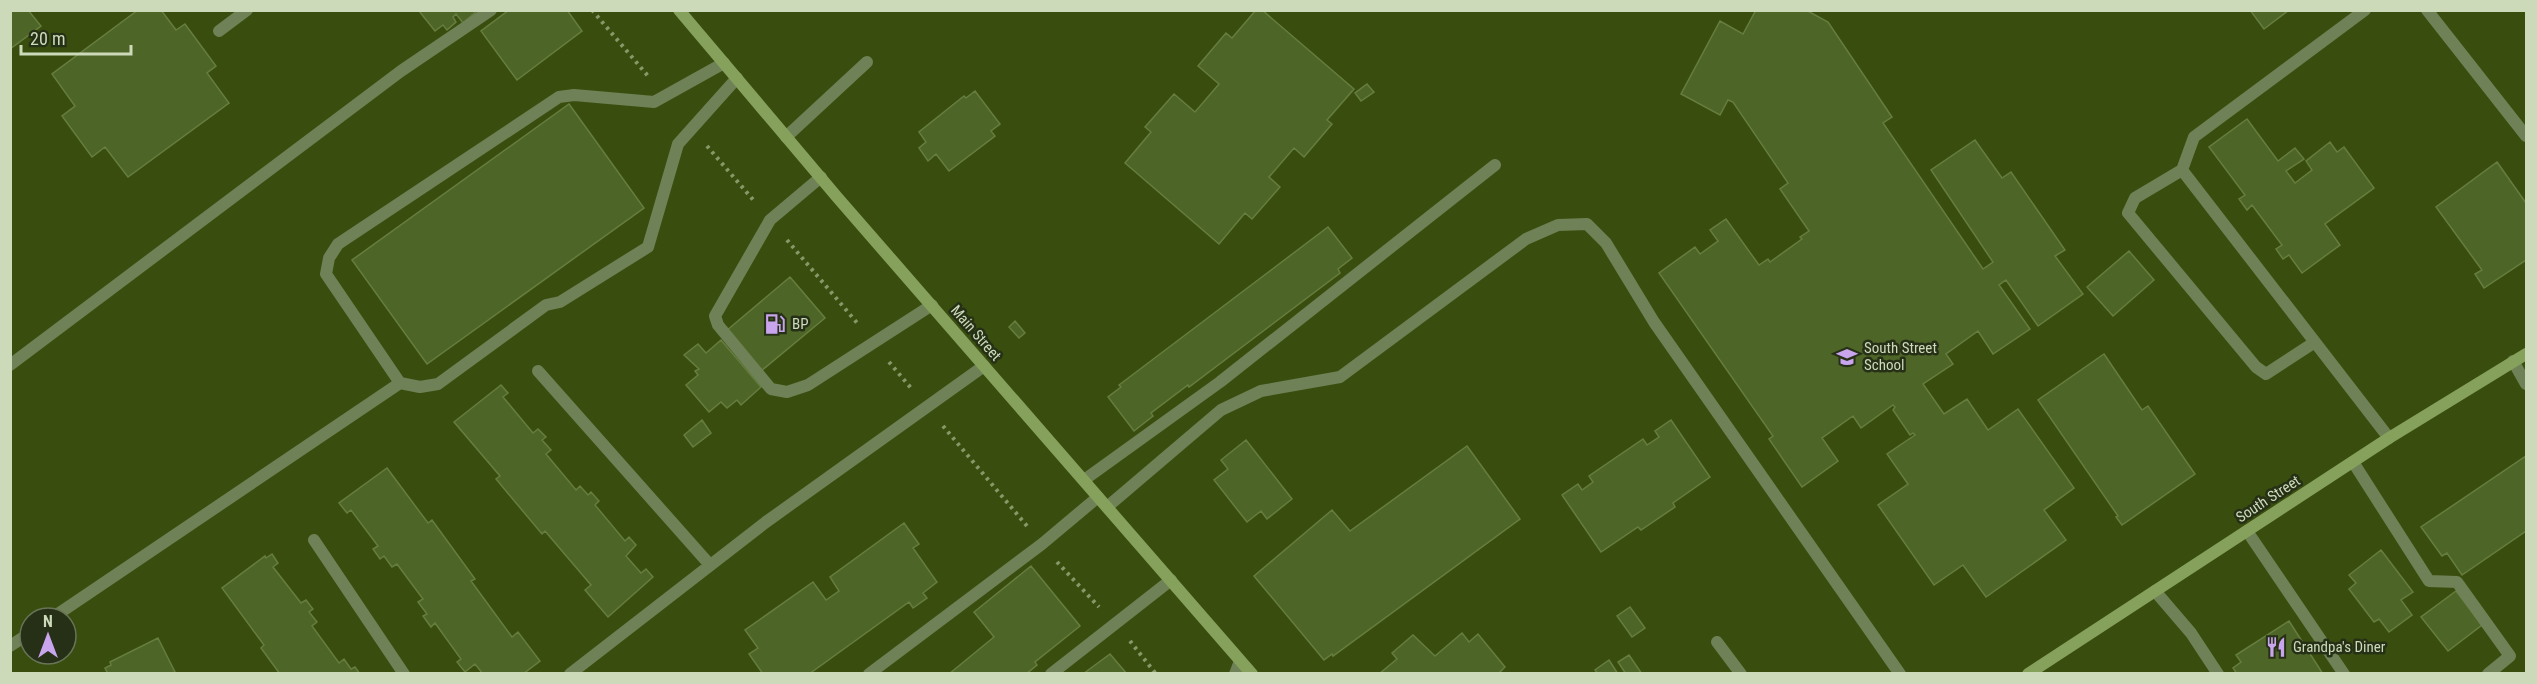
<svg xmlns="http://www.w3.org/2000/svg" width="2537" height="684" font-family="'Roboto Condensed',sans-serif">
<rect width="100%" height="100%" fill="#394e0e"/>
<path fill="#4e6528" stroke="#667d40" stroke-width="1.5" d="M10,10H28L41,26L10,49Z
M138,10H161L176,30L185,24L216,66L207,73L229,103L128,177L105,147L92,157L62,116L75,106L52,74Z
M478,10L463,23L456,14L453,17L456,22L447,30L443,25L435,31L419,11Z
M509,10H567L582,31L517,80L481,31Z
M1256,10H1262L1354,89L1327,120L1332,124L1304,157L1294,148L1269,177L1280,187L1252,219L1245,213L1219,244L1125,163L1151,132L1145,127L1174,94L1195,112L1219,84L1198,66L1226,33L1232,38Z
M1756,10H1806L1828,22L1892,117L1883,123L1983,269L1993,262L1931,170L1975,140L2002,178L2011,172L2065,250L2055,256L2083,294L2038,326L2006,280L1999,285L2030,329L1993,354L1978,331L1946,354L1953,364L1923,384L1944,414L1967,399L1988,430L2018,409L2074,488L2044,510L2066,540L1986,597L1963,565L1934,585L1878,505L1908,484L1887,454L1915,435L1913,433L1910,435L1893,410L1895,407L1893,405L1861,428L1853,416L1822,438L1838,461L1802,487L1769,439L1773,436L1659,273L1695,247L1700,254L1718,241L1710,230L1726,219L1759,265L1768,259L1770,262L1802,239L1800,237L1809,231L1780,189L1788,183L1733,102L1728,100L1720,115L1681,94L1720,21L1743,34Z
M2250,10H2289L2264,29Z
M1367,84L1374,92L1361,101L1355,93Z
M975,91L1000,124L991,131L995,136L949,171L936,154L928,161L919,148L926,142L919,132L964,96L966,98Z
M569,104L644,208L427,364L352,260Z
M2247,119L2278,161L2295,148L2304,159L2286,171L2295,183L2312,170L2306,161L2330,142L2337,152L2344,147L2374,188L2325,224L2340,245L2302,273L2289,255L2283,259L2276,249L2282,245L2252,205L2247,210L2239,199L2245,195L2209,147Z
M2497,162L2526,203V260L2484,288L2475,274L2482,270L2436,207Z
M1328,227L1352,258L1338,269L1340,273L1189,387L1188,385L1151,413L1153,416L1134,431L1108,397L1121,387L1119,385Z
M2129,251L2154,280L2113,316L2087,287Z
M790,277L825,318L760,372L726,331Z
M1015,321L1025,333L1019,338L1009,327Z
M721,340L761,387L741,405L737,400L727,408L721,402L709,412L686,385L698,375L695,371L699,369L684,355L698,344L706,353Z
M2104,354L2142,410L2148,406L2195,474L2122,525L2116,517L2118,516L2038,400Z
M501,385L508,393L503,397L533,433L538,429L546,437L542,440L551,450L546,454L576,490L580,486L588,495L591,492L599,501L595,505L625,541L629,537L636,545L626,556L641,573L646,569L653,577L608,617L585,590L591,585L545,531L542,534L506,491L496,479L500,476L454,422Z
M702,420L711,433L693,447L684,435Z
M1671,420L1710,477L1673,503L1675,507L1641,530L1638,527L1601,552L1562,495L1578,484L1582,490L1593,482L1589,476L1643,439L1647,445L1659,437L1655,431Z
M1246,440L1292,499L1267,519L1261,511L1247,522L1214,480L1228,469L1221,460Z
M1467,446L1520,519L1333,656L1332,654L1324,660L1254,576L1332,510L1350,531Z
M2526,456V531L2462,575L2447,553L2442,556L2421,527Z
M387,468L428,523L432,520L475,579L471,581L512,637L518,632L540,661L523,674H483L475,664L465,672L457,662L461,659L435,623L431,627L423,616L427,614L418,602L423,599L397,564L392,567L384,556L380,559L373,549L378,546L351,510L347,513L339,503Z
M904,523L919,544L913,548L937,582L923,593L927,598L913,608L909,602L809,674H763L749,654L758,648L745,630L813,582L826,600L839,591L830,577Z
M2381,550L2413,592L2401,600L2412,615L2389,632L2379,619L2374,622L2349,589L2356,583L2349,575Z
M272,554L278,563L273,567L301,603L306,600L313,609L309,612L317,622L312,626L339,663L344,659L351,669L355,667L360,674H280L261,648L264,645L222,588L265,556L266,558Z
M1031,566L1080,626L1035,662L1037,665L1026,674H949L994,637L974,612Z
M2456,591L2482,625L2448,651L2421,617Z
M1630,607L1645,628L1632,637L1617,616Z
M2289,621L2323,674H2237L2233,668L2241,662L2236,655Z
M1462,633L1469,642L1478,634L1505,667L1498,674H1379L1397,659L1392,653L1413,635L1435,656Z
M158,638L176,674H108L105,668L111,665L110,662Z
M1110,654L1127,674H1083Z
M1629,655L1642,674H1626L1618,662Z
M1609,660L1618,674H1598L1595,670Z"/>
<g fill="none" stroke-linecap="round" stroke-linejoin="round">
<path stroke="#879869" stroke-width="4" stroke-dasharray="3 4.5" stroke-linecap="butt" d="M592,10L648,76
M707,146L755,202
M787,240L858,324
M889,362L911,388
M943,426L1027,526
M1057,562L1099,607
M1130,641L1156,674"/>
<path stroke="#6f8156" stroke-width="12" d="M2365,10L2194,137L2182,170L2389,438
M219,31L247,10
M724,63L654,102L574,95L559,97L338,244L329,258L326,274L400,383L420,387L438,384L546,305L560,302L648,247L678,144L737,78
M786,137L867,62
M2182,170L2135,198L2128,213L2256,367L2266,374L2315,342
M821,177L770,220L715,316L718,325L771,389L787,392L808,385L932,305
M10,365L401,71L491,10
M538,371L710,565
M2353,462L2429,581L2457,582L2510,656L2488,674
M1084,480L1220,382L1495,165
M1107,507L1221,410L1261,391L1340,377L1526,239L1558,225L1587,224L1606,243L1654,322L1900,674
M2247,531L2344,674
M314,540L404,674
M2155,591L2191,633L2218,674
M52,618L400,383
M1717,642L1741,674
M10,646L30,633
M570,674L766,522L984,366
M869,674L1042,544L1098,497
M1051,674L1171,580
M1235,674L1240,661"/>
<path stroke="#6f8156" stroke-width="12" d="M2513,361L2526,384"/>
<path stroke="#6f8156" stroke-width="12" d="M2427,10L2526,136"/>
<path stroke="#85a15c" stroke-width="12" d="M679,10L837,197L1252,674
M2028,674L2389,438L2526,354"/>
</g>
<defs>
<g id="fuel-bare" transform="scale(1.62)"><path d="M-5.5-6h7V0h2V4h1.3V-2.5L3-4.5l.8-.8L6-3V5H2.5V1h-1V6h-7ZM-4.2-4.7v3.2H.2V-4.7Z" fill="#c9a5ee" stroke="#263016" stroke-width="2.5" paint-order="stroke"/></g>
<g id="school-bare" transform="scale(1.62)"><path d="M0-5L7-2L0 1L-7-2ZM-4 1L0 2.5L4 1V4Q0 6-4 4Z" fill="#c9a5ee" stroke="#263016" stroke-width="2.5" paint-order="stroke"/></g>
<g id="restaurant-bare" transform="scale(1.62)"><path d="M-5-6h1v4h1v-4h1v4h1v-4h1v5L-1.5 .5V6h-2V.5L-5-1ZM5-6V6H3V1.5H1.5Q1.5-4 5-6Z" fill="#c9a5ee" stroke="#263016" stroke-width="2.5" paint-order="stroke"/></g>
</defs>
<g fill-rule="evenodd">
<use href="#fuel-bare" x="775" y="324"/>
<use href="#school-bare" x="1847" y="357"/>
<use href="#restaurant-bare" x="2276" y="647"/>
</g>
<g text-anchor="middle" stroke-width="5" stroke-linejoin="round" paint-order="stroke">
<g font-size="15" fill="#ccdaba" stroke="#263016" text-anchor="start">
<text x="792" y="329">BP</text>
<text x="1864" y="353">South Street<tspan x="1864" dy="17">School</tspan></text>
<text x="2293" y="652">Grandpa's Diner</text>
</g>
<g font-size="15" fill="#ccdaba" stroke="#263016">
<text transform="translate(976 333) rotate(49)" y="5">Main Street</text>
<text transform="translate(2268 499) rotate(-33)" y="5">South Street</text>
</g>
</g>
<rect width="2537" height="684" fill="none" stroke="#ccdaba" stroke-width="24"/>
<g transform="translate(48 636)"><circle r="28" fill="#263016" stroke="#687458" stroke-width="1.5"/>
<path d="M0-4.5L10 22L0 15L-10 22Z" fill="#c9a5ee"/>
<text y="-9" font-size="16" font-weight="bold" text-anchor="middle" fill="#ccdaba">N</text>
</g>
<path d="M21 45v9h110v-9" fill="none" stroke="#ccdaba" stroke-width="3"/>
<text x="30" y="45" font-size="18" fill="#ccdaba" stroke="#263016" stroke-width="4.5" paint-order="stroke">20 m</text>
</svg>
